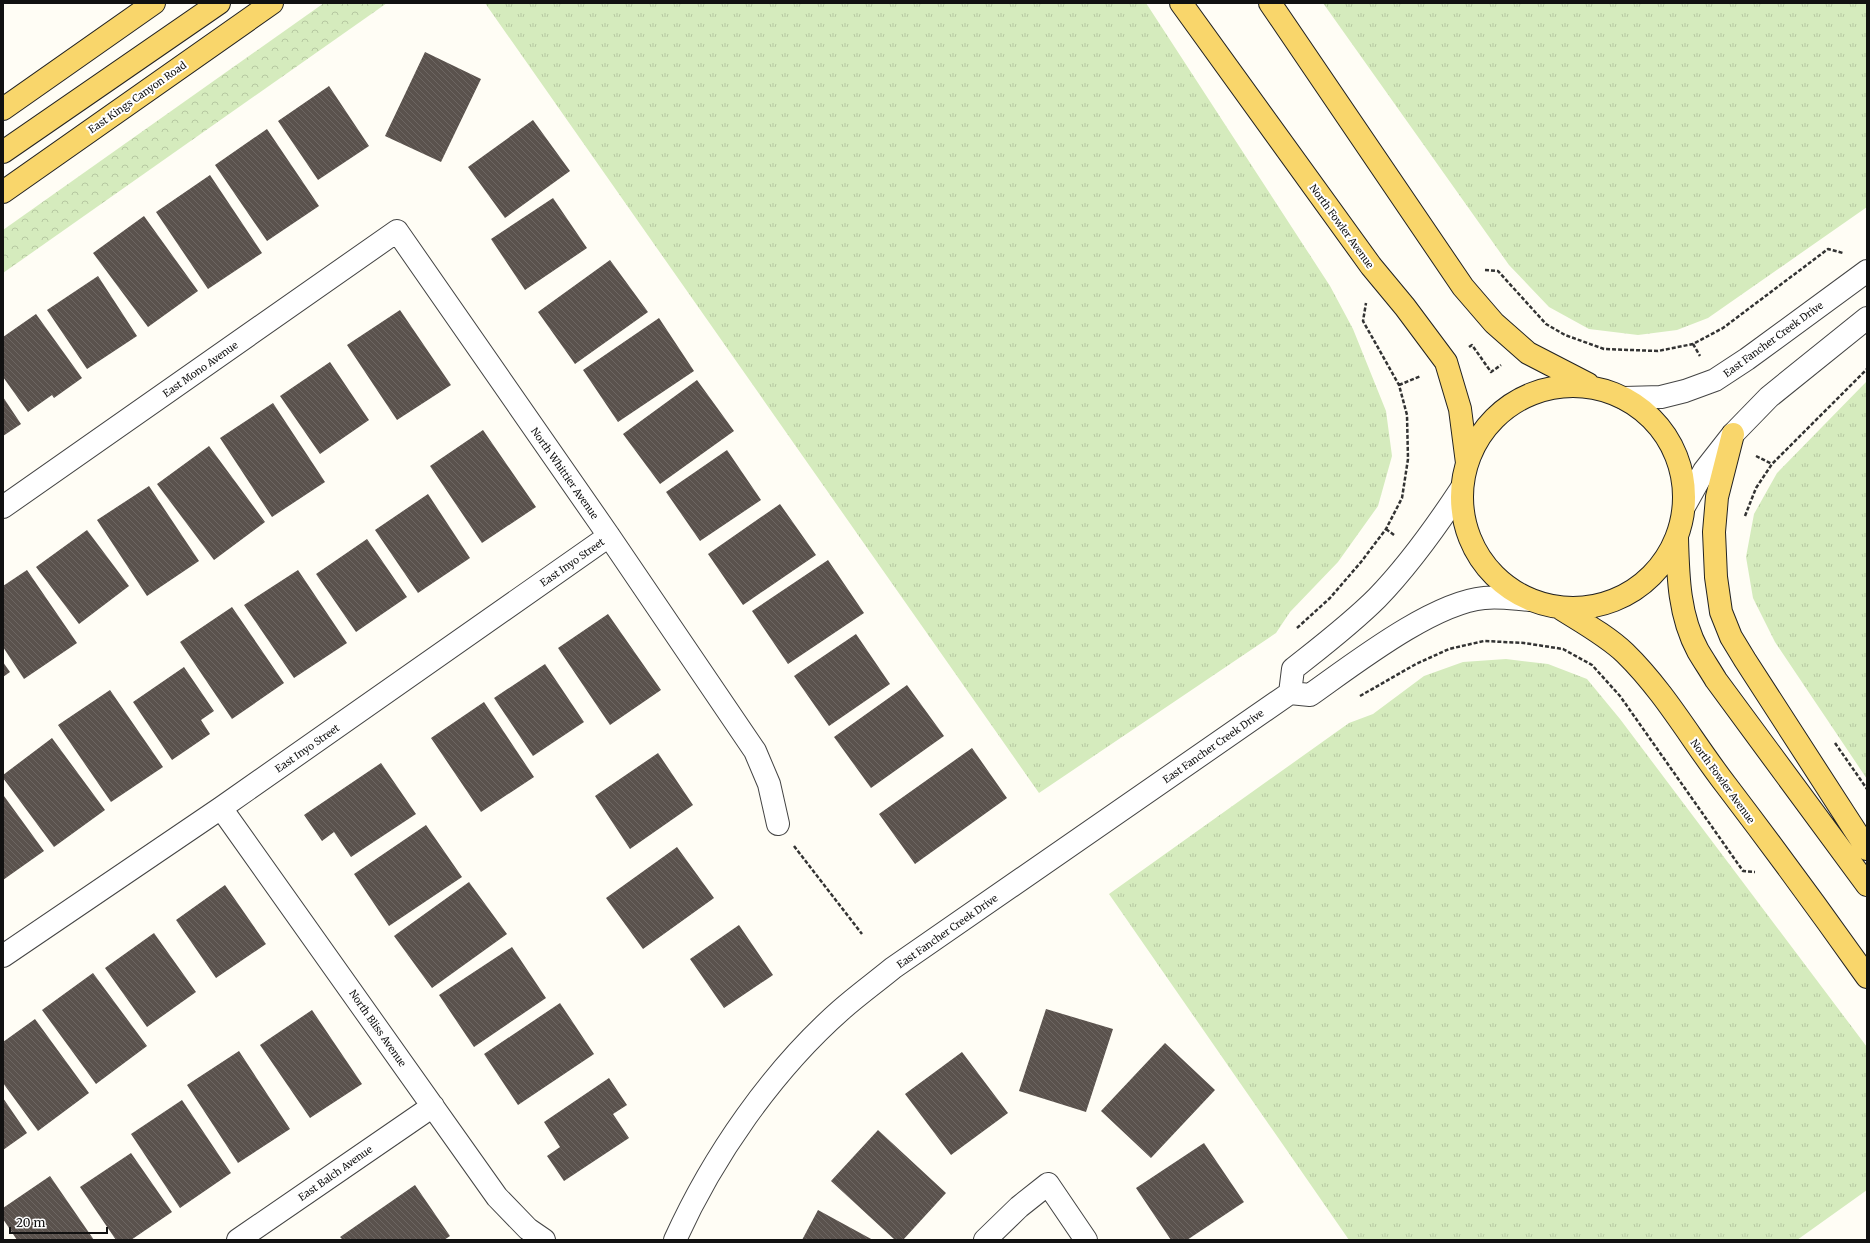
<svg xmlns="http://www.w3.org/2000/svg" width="1870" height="1243" font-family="Merriweather,serif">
<defs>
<pattern id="grass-tufts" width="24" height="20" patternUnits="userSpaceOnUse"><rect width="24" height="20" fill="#d5ebbd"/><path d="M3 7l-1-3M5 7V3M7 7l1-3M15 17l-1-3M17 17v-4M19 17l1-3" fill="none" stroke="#b6c8a1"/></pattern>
<pattern id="park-crowns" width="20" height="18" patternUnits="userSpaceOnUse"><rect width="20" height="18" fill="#d5ebbd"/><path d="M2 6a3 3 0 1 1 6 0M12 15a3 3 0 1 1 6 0" fill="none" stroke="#b6c8a1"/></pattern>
<pattern id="building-back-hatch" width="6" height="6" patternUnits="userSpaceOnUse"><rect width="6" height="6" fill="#5a524d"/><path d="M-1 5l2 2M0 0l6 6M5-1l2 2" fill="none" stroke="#6d6662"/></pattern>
</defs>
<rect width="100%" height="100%" fill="#fffdf5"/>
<path fill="url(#grass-tufts)" d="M485,3H1146L1330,286L1353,329L1386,411L1392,456L1378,506L1338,562L1290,612L1276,633L1039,793Z
M1323,3H1867V207L1708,318L1677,330L1638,335L1589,329L1549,307L1509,265Z
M1867,381V779L1775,642L1753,598L1746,557L1754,514L1777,473Z
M1506,659L1548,664L1587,679L1620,719L1867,1047V1190L1797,1240H1349L1109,894L1349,723L1373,714L1424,676L1463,662Z"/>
<path fill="url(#park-crowns)" d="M324,3H387L3,273V230Z"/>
<path fill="url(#building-back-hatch)" d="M425,52L481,79L441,162L385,136Z
M329,86L369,146L318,180L278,121Z
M533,120L570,171L505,218L468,167Z
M267,129L319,206L267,241L215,165Z
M210,175L262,253L208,289L156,212Z
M553,198L587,248L525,290L491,239Z
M144,216L198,291L148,327L93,253Z
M610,260L648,312L575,364L538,312Z
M98,276L137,336L87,369L47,310Z
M400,310L451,385L397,420L347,345Z
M36,314L82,378L54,398L52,395L28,412L3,377V337Z
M659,318L694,371L618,422L583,370Z
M330,362L369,420L320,454L280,396Z
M697,380L734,431L660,484L623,434Z
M3,397L21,424L3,436Z
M273,403L325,482L272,517L220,438Z
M483,430L536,507L482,543L430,466Z
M209,446L265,522L214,560L157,484Z
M727,450L761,500L700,541L666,492Z
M149,486L199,561L147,596L97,520Z
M428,494L470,558L418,593L375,530Z
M780,504L816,555L743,605L708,554Z
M87,530L129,586L79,624L36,567Z
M367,539L407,597L356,632L316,574Z
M828,560L864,613L788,664L752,611Z
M27,570L77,643L24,679L3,647V586Z
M298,570L347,643L294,678L244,605Z
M232,607L284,683L232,719L180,642Z
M608,614L661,690L610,725L558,648Z
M856,634L890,684L829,726L794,676Z
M3,662L10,672L3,677Z
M545,664L584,722L533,756L494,698Z
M184,667L214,711L201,720L210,734L172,760L133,702Z
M907,685L944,736L871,788L834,737Z
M110,690L163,767L111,802L58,725Z
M484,702L534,777L481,812L431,738Z
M52,738L105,810L54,847L3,778V775Z
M972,748L1007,798L915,864L879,814Z
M658,753L693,805L630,849L595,796Z
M381,763L416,814L351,857L334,832L322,841L304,815Z
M4,796L44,851L3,880V797Z
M426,825L462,877L389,926L354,874Z
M677,847L714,898L643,949L606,898Z
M469,882L507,934L432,988L394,936Z
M225,885L266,944L216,978L176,920Z
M739,925L773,975L724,1008L690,959Z
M154,933L196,992L147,1027L105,968Z
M512,947L546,998L474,1047L439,995Z
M93,973L147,1046L96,1084L42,1010Z
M560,1003L594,1054L518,1105L484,1054Z
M1046,1009L1113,1029L1086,1112L1019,1091Z
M312,1010L362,1084L310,1118L260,1045Z
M35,1019L89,1093L38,1131L3,1083V1042Z
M1165,1043L1215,1090L1151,1158L1101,1111Z
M239,1051L290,1129L238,1163L187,1085Z
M962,1052L1008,1113L951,1155L905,1094Z
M609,1078L627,1105L613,1114L629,1138L564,1181L547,1156L560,1147L544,1122Z
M3,1098L27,1133L3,1150Z
M182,1100L231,1173L180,1208L131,1134Z
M878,1130L946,1193L903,1240H895L831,1181Z
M1204,1143L1244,1202L1187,1240H1171L1136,1188Z
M131,1153L172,1212L131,1240H116L80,1187Z
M50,1176L94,1240H17L3,1219V1208Z
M415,1185L450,1236L444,1240H343L340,1237Z
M818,1210L873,1240H802Z"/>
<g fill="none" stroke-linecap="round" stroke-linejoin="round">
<g stroke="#444" stroke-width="24">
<path id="minor" d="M1624,398L1661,397L1685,391L1715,380L1747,359L1867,271
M1685,505L1704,471L1733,434L1769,397L1867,318
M3,507L397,231L609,536L755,751L769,784L778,824
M1290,693L1293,669C1322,646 1351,624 1377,598C1409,565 1436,527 1461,489
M221,808L497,1197L528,1229L544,1240
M3,956L221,808L609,536
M238,1240L433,1106
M675,1240C713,1156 772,1071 841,1010C858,995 876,982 893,968L1290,693L1310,695C1354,664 1432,603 1484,598C1499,596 1515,599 1530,600
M985,1240L1019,1207L1048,1184L1086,1240"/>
</g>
<g stroke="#222" stroke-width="24">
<path id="major" d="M1181,3L1371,266L1405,307L1446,362L1460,409L1467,463
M1270,3L1463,287L1494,323L1528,353L1588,384
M3,109L154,3
M3,152L219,3
M3,192L272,3
M1462 497a111 111 0 1 1 222 0a111 111 0 1 1-222 0Z
M1733,434L1717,497L1714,532L1716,577L1721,612L1731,637L1745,660L1867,849
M1677,538C1678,577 1679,616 1698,651C1704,661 1710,670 1716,680L1867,885
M1558,607C1580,621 1606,635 1625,653C1665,692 1692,741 1726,785C1774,848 1821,912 1867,977"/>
</g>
<path stroke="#333" stroke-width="2.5" stroke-dasharray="4 2" stroke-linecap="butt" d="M1485,270L1498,271L1546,324L1565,335L1604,349L1658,351L1693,344L1723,328L1828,249L1843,253
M1693,344L1700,356
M1469,347L1472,345L1491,372L1501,365
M1399,385L1421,376
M1756,456L1772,464
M1745,516L1756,488L1772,464L1867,369
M1386,529L1394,535
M1297,628L1330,598L1361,562L1386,529L1402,498L1408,459L1407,415L1399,385L1363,321L1366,303
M1360,696L1416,664L1449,649L1484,641L1524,643L1563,649L1592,665L1620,696L1743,871L1755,872
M1835,743L1867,789
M794,846L862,934"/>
<use href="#minor" stroke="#fff" stroke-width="22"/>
<use href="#major" stroke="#f9d66b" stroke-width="22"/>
</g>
<g text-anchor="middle" stroke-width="4" stroke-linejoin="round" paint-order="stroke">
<g font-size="10" fill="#111" stroke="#fff">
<text transform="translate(137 97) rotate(-35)" y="4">East Kings Canyon Road</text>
<text transform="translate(1342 226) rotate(54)" y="4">North Fowler Avenue</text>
<text transform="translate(1773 339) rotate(-36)" y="4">East Fancher Creek Drive</text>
<text transform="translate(200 369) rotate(-35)" y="4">East Mono Avenue</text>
<text transform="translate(565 473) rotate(55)" y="4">North Whittier Avenue</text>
<text transform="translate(572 562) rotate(-35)" y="4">East Inyo Street</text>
<text transform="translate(1213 746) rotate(-35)" y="4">East Fancher Creek Drive</text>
<text transform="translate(307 748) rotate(-35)" y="4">East Inyo Street</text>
<text transform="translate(1723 781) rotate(54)" y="4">North Fowler Avenue</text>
<text transform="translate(947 931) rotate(-35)" y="4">East Fancher Creek Drive</text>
<text transform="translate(378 1028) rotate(55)" y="4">North Bliss Avenue</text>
<text transform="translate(335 1173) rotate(-35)" y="4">East Balch Avenue</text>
</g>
</g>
<rect width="1870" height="1243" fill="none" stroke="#111111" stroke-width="8"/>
<path d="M10 1227v6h97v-6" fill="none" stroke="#111111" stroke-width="2"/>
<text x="16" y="1227" font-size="12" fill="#111111" stroke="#ffffff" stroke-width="3" paint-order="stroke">20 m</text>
</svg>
